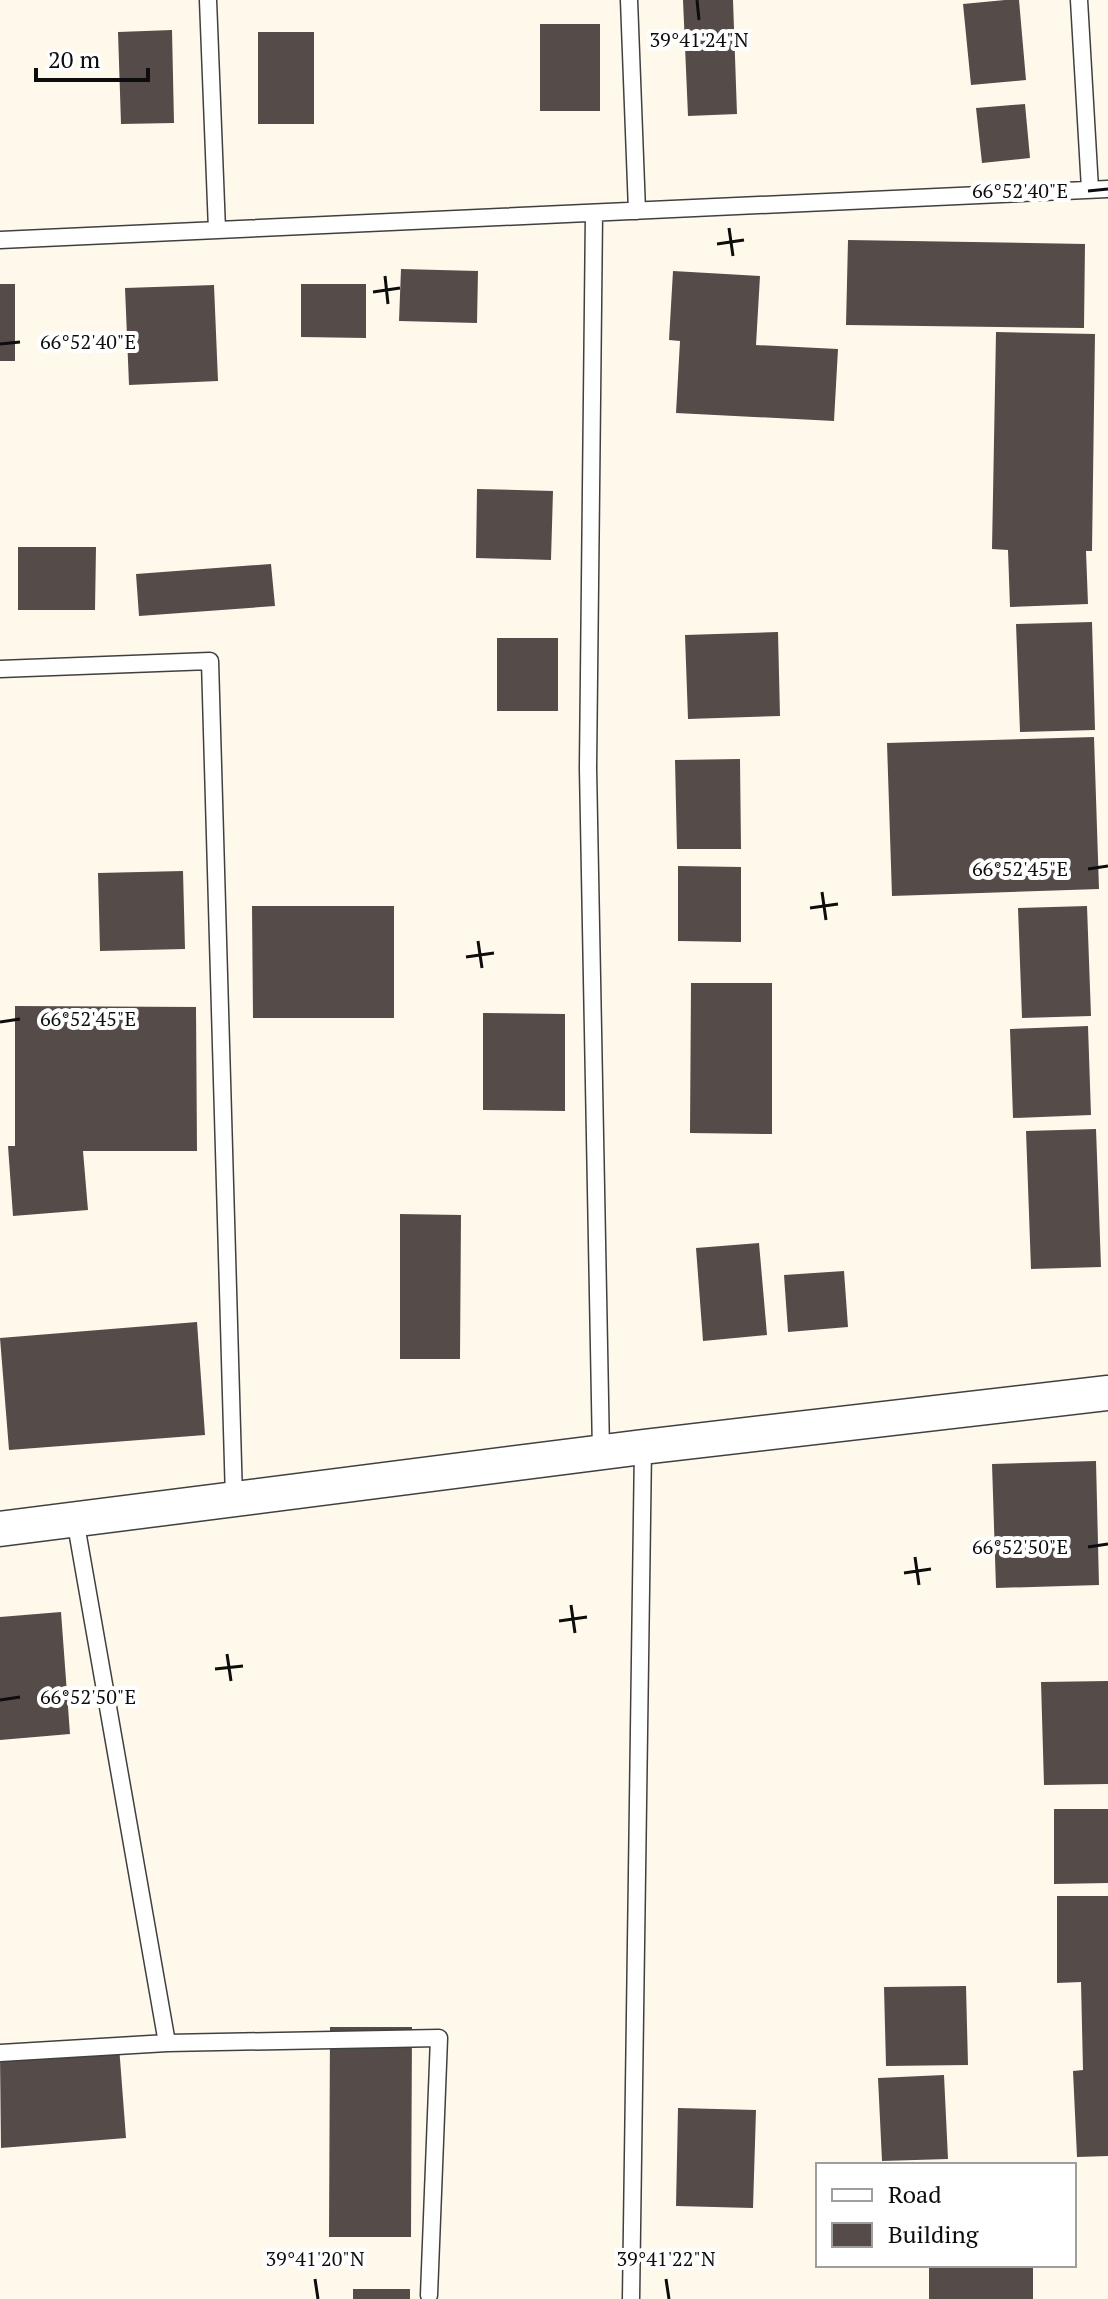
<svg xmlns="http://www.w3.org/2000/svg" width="1108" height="2299" font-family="'PT Serif',serif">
<rect width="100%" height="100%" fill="#fff9ec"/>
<path fill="#554c49" d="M683,0H733L737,114L688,116Z
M1005,0H1019L1026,80L971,85L963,4Z
M540,24H600V111H540Z
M172,30L174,123L121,124L118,32Z
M258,32H314V124H258Z
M1025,104L1030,158L982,163L976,108Z
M848,240L1085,244L1084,328L846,325Z
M401,269L478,271L477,323L399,321Z
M673,271L760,276L756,345L838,349L834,421L676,413L680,341L669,340Z
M0,284H15V361H0Z
M301,284H366V338L301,337Z
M214,285L218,381L129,385L125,288Z
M996,332L1095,334L1092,551H1086L1088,604L1010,607L1008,550L992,549Z
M477,489L553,491L551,560L476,558Z
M18,547H96L95,610H18Z
M271,564L275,606L139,616L136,574Z
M1092,622L1095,730L1020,732L1016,624Z
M778,632L780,716L688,719L685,635Z
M497,638H558V711H497Z
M1094,737L1099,889L892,896L887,743Z
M740,759L741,849H677L675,760Z
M678,866L741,867V942L678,941Z
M183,871L185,949L100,951L98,873Z
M252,906H394V1018H253Z
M1087,906L1091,1016L1022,1018L1018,908Z
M691,983H772V1134L690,1133Z
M15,1006L196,1007L197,1151H83L88,1210L13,1216L8,1146H15Z
M483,1013L565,1014V1111L483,1110Z
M1088,1026L1091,1115L1013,1118L1010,1029Z
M1096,1129L1101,1267L1031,1269L1026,1131Z
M400,1214L461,1215L460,1359H400Z
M759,1243L767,1335L703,1341L696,1248Z
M844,1271L848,1327L788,1332L784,1275Z
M197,1322L205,1435L9,1450L0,1338Z
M1096,1461L1099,1585L996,1588L992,1464Z
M61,1612L70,1734L0,1740V1617Z
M1108,1681V1784L1044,1785L1041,1682Z
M1054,1809H1108V1883L1054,1884Z
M1057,1896H1108V2156L1077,2157L1073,2071L1083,2070L1081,1982L1057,1983Z
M966,1986L968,2065L886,2066L884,1987Z
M330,2027H412L411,2237H329Z
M119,2046L126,2138L1,2148L0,2056Z
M944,2075L948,2159L882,2161L878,2078Z
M678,2108L756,2110L753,2208L676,2206Z
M929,2265H1033V2299H929Z
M353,2289H410V2299H353Z"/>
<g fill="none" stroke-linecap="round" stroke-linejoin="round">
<g stroke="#404040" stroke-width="19">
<path id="service" d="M208,0L217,230
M629,0L637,211
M1079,0L1090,189
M594,213L588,768L601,1452
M0,240L1108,189
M0,669L210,661L234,1499
M167,2043L439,2038L429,2295
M0,2053L167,2043L75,1519
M631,2299L643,1447"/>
</g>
<g stroke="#404040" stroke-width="37">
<path id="minor" d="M0,1529L643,1447L1108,1393"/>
</g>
<use href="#service" stroke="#fff" stroke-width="16"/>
<use href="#minor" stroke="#fff" stroke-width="34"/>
</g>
<path fill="none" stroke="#0d0d0d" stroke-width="3" d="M697,0L699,20M1088,191L1108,189M729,228L733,256M717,244L744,240M385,276L388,304M373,292L400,288M0,344L20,342M1088,869L1108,866M822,892L826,920M810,908L838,904M478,941L482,968M466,957L494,953M0,1022L20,1019M1088,1547L1108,1544M915,1557L919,1585M904,1573L931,1569M571,1605L575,1633M559,1621L587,1617M227,1654L231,1681M215,1669L243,1666M0,1700L20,1697M315,2279L318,2299M666,2279L669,2299"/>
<g font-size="20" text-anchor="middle" fill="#0d0d0d" stroke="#fff" stroke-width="8" stroke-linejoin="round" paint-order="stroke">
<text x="699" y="47">39°41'24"N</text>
<text x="1020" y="198">66°52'40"E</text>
<text x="88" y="349">66°52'40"E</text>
<text x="1020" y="876">66°52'45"E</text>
<text x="88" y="1026">66°52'45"E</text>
<text x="1020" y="1554">66°52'50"E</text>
<text x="88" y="1704">66°52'50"E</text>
<text x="315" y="2266">39°41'20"N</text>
<text x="666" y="2266">39°41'22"N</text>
</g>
<rect x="816" y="2163" width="260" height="104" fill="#ffffff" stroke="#9e9e9e" stroke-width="2"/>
<rect x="832" y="2189" width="40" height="12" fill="#ffffff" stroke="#9e9e9e" stroke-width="2"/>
<text x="888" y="2203" font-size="24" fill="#0d0d0d">Road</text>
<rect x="832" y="2223" width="40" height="24" fill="#554c49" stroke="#9e9e9e" stroke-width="2"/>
<text x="888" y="2243" font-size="24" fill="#0d0d0d">Building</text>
<path d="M36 68v12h112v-12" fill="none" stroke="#0d0d0d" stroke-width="4"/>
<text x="48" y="68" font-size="24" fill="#0d0d0d" stroke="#ffffff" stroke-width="6" paint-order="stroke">20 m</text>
</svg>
